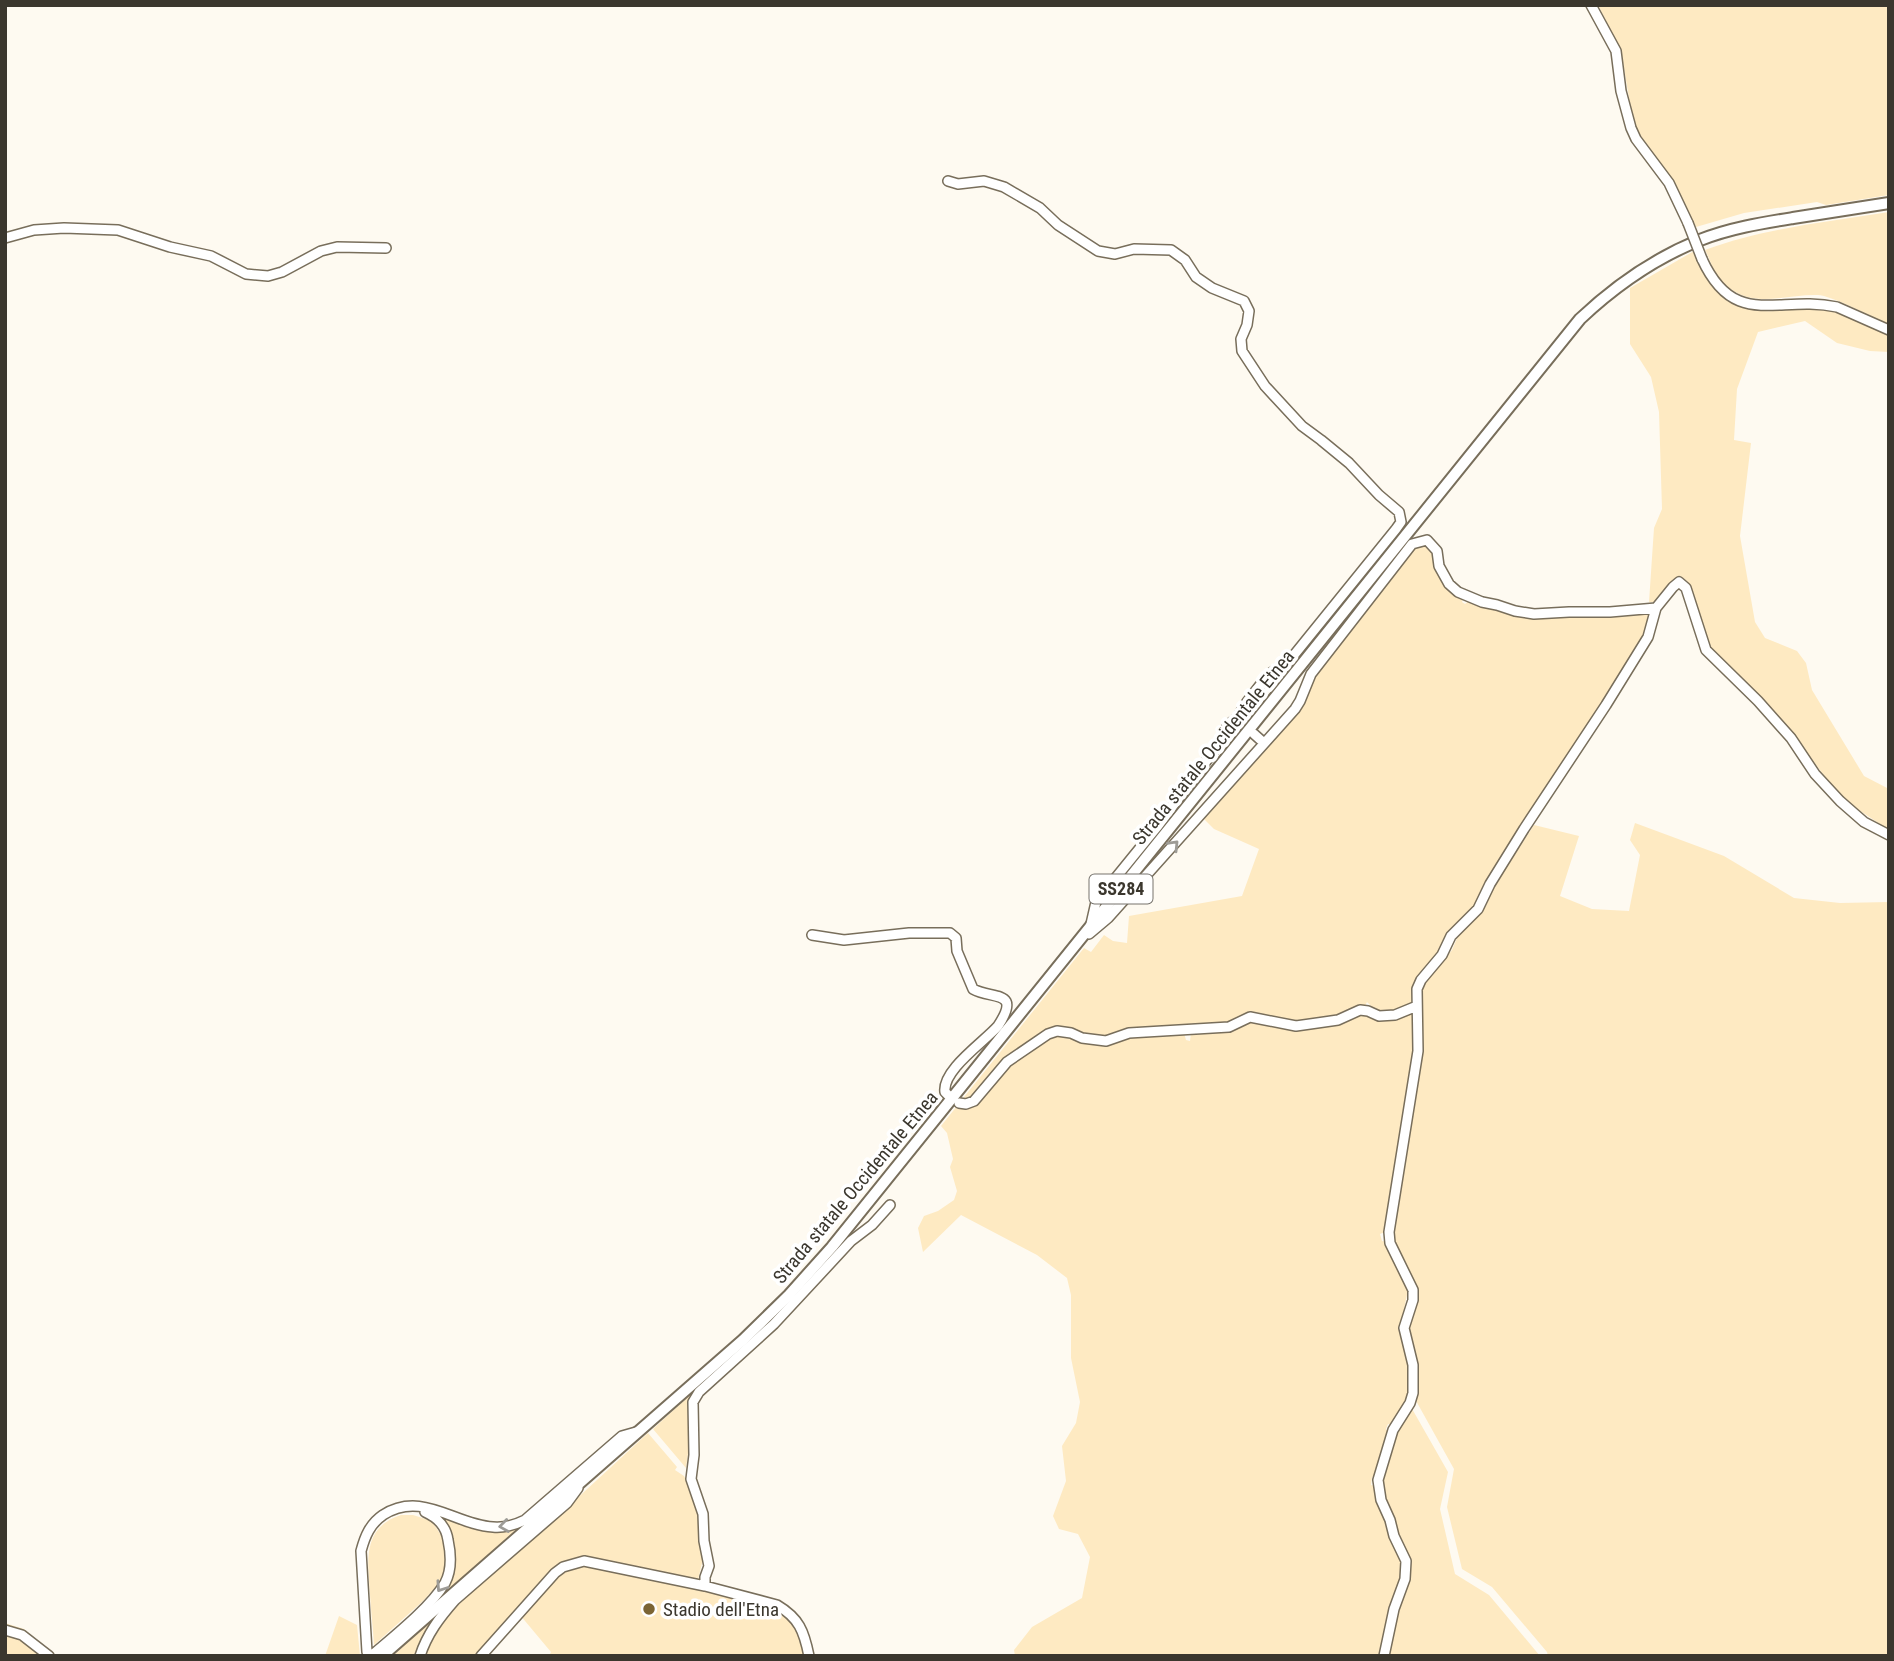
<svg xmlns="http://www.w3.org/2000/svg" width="1894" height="1661" font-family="'Roboto Condensed',sans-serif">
<rect width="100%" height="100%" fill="#fefaf1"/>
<path fill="#feeac2" d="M1598,5H1889V195L1826,205L1817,202L1744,213L1696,227L1675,183L1640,135L1633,121L1621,51Z
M1889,212V324C1874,318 1830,295 1818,295C1782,294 1748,312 1720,279C1713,272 1710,259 1705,250C1764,228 1827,222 1889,212Z
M1694,251C1708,284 1722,308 1763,311C1783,312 1803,307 1823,308C1843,310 1870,326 1889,333V352L1870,351L1837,343L1805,321L1758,332L1737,389L1734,440L1751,443L1740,536L1755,622L1765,638L1797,651L1806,663L1812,690L1864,776L1889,789V830L1842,799L1794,736L1713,652L1704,634L1693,592L1686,585L1688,582L1683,578L1672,582L1656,602H1649L1654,528L1662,509L1659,412L1651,377L1630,344V288Z
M1423,544L1428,545L1463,598L1462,602L1465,604L1470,600L1523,616L1648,612L1651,613L1646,632L1473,908L1452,931L1440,954L1414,991L1413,1001L1406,1008L1384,1014L1370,1010L1371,1006L1367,1002L1365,1006L1359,1007L1347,1015L1295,1024L1251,1015L1230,1024L1101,1039L1072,1031L1038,1039L972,1100L960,1102L1084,948L1091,952L1104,935L1113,941L1127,943L1129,916L1242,896L1259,849L1214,829L1204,819L1294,716L1321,664L1416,546Z
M1635,823L1724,856L1794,898L1840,903L1889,902V1656H1548L1547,1652L1492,1587L1462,1569L1447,1507L1454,1469L1415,1399L1416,1362L1409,1328L1414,1312L1417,1287L1392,1239L1423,1053L1421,987L1452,950L1461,929L1486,906L1494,886L1534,825L1579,836L1560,896L1592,909L1629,911L1640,855L1630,840Z
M1411,1011L1414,1013L1415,1052L1385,1232L1380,1234L1382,1241L1387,1242L1408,1290L1400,1329L1409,1365L1410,1390L1407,1401L1392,1425L1388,1424L1386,1429L1388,1432L1376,1475L1372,1477L1371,1485L1375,1486L1402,1558V1579L1381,1656H1015L1014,1650L1032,1627L1082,1598L1090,1557L1078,1534L1059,1529L1053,1516L1066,1481L1062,1446L1076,1423L1080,1402L1071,1358V1295L1067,1278L1037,1255L961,1215L923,1252L918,1228L924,1216L938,1211L954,1200L957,1191L950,1167L953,1159L947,1133L941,1126L957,1106L967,1107L1004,1068L1049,1038L1056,1035L1119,1038L1184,1033L1186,1040L1190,1041L1191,1033L1250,1020L1285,1027L1357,1014Z
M692,1393L689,1404L692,1425L686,1468L653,1429Z
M1411,1407L1448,1472L1440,1509L1455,1574L1489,1595L1540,1656H1386L1393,1635L1394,1621L1407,1585L1397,1533L1385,1500L1382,1477L1396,1429Z
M648,1433L677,1467L675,1470L684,1476L692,1491L698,1510L703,1559L698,1580L587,1557L571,1559L557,1567L477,1656H426C439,1610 505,1563 541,1531C577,1499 612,1466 648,1433Z
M401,1515H413L432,1521L444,1540L446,1567L442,1580L423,1601L374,1645C373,1628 371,1612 370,1595C368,1562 361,1528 401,1515Z
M442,1517L478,1529L491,1532L520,1527L446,1592C455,1563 462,1545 442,1517Z
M584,1563L599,1565L771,1608C794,1618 801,1631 805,1656H549L551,1652L520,1615L564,1569Z
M339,1616L357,1625L360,1656H325Z
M429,1622L430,1626L417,1656H393Z
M5,1623L24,1629L55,1656H5Z"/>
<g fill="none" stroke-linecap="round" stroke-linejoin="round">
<g stroke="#786e5b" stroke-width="12">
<path id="minor" d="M1591,5L1616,51L1621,91L1631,128L1636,139L1669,183L1688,223
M948,181L958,184L984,181L1004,187L1040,208L1058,225L1098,251L1115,254L1134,249L1171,250L1185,260L1196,277L1212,288L1244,301L1249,311L1247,325L1241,339L1242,351L1265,386L1302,426L1321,440L1349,463L1379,495L1399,512L1401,522L1396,529L1290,660L1268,675L1247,702L1237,718L1228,725L1216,748L1157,827L1096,902L1091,924
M5,238L34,230L64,228L118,230L170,247L211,256L246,274L268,276L282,272L321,251L337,247L386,248
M1702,259C1735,331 1778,294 1837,307L1889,330
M1254,734L1264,743
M1089,934L1108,918L1295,709L1300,701L1311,674L1412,544L1427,540L1437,551L1439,566L1449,584L1458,592L1482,602L1497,605L1515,611L1534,614L1569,612H1610L1656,608
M812,935L844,940L909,933H950L956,938L957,951L973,989C992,1000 1022,989 998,1026C984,1042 942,1070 945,1092L948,1095
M959,1103L966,1104L974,1101L1007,1062L1048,1034L1057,1031L1071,1033L1082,1038L1106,1041L1129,1033L1229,1027L1250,1017L1296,1026L1338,1020L1360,1010L1368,1011L1379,1016L1395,1015L1417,1006
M705,1586V1577L709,1566L704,1541L703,1514L691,1479L694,1455L693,1402L699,1392L774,1324L851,1241L872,1225L890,1205
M5,1630L22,1635L49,1656
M367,1652L361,1551C365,1536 370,1524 383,1515C422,1490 455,1525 493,1527C505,1528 515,1525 525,1520L622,1436L636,1432
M371,1656C393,1637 430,1608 445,1583C452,1570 451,1554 448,1540C446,1526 438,1518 425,1512
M420,1656C427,1634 440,1617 455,1600L567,1503L578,1488
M481,1656L555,1573L563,1567L584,1561L705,1586L777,1605C799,1618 804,1631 809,1656
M1384,1656L1394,1609L1405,1579L1406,1561L1394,1536L1390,1520L1381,1500L1378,1480L1393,1430L1410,1403L1413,1393V1365L1404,1328L1413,1300V1290L1390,1243L1389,1232L1418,1051L1417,989L1421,980L1442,955L1451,936L1478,909L1490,884L1524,829L1606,705L1648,637L1656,608L1673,587L1679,582L1686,588L1706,650L1758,701L1791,738L1815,774L1840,801L1864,822L1889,835"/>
</g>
<g stroke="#786e5b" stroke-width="14">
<path id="major" d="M382,1656L743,1340L789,1295L832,1247L1580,319C1615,286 1655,258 1700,240C1730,228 1762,223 1793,218C1825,213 1857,208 1889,203"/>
</g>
<use href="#minor" stroke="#fff" stroke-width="9"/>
<use href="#major" stroke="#fff" stroke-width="10"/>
<g stroke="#786e5b" stroke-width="12" stroke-linecap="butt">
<path id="minor-bridge" d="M1688,223L1702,259"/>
</g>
<use href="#minor-bridge" stroke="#fff" stroke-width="9"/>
</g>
<defs><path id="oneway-chevron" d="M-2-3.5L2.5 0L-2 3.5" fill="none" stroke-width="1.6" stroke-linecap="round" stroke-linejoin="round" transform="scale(1.75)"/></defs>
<g stroke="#9d9b96">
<use href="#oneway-chevron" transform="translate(1174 845) rotate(-46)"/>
<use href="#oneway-chevron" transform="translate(504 1526) rotate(172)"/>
<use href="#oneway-chevron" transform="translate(441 1587) rotate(124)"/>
</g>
<circle fill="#7b6434" stroke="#fff" stroke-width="2.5" cx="649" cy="1609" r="7"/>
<g text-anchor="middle" stroke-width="7" stroke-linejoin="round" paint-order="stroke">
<rect fill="#fff" stroke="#76736d" stroke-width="2" x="1089.5" y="874.5" width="63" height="29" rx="5"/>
<g font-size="18" font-weight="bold" fill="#3b372e">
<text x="1121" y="895">SS284</text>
</g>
<g font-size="19" fill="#3b372e" stroke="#fff">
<text transform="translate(1213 747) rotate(-51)" y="7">Strada statale Occidentale Etnea</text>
<text transform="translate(855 1187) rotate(-50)" y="7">Strada statale Occidentale Etnea</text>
</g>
<g font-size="19" fill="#3b372e" stroke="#fff" text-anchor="start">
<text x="663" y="1616">Stadio dell'Etna</text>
</g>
</g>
<rect width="1894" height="1661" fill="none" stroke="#3b372e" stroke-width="14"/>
</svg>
